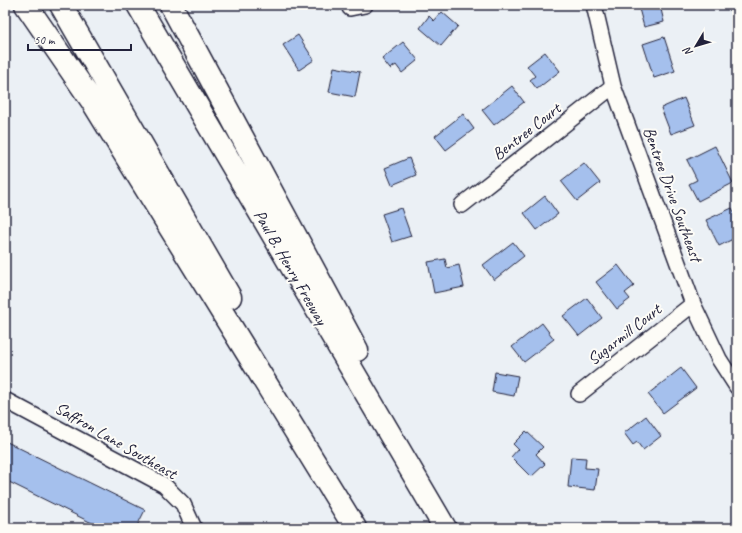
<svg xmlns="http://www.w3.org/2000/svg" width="742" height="533" font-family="Caveat,sans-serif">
<rect width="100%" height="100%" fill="#ebf0f5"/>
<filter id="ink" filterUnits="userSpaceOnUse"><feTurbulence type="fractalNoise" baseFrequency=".025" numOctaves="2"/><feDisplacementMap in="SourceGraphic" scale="8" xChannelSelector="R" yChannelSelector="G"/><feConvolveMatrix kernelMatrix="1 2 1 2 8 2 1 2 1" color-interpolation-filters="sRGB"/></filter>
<g filter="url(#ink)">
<path fill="#a5c0ed" stroke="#22223b" d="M263,5H283L282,9Z
M638,5H660L664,22L644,27Z
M442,12L458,26L441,46L420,28L429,16L434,21Z
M298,35L314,60L299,70L283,45Z
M664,37L675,71L654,78L643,44Z
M403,42L418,60L402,73L396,65L390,69L382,59Z
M545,52L560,71L537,89L530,80L535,76L527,66Z
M334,67L360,72L355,97L329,92Z
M512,86L524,102L494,125L482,110Z
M684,98L695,125L671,134L661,108Z
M463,114L474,129L446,150L435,136Z
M715,146L733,183L698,201L689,184L697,180L687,160Z
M409,158L416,175L392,185L385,168Z
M584,163L600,183L577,201L561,181Z
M545,196L558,214L537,230L524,213Z
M401,208L411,236L392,242L382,214Z
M732,208L737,219V237L719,246L706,220Z
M513,242L524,256L494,280L483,265Z
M445,259L447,268L459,265L464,287L434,293L428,262Z
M618,265L634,286L625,293L630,299L617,309L596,282Z
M587,298L602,318L579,336L563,316Z
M542,323L554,339L524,362L512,347Z
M681,368L696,388L663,413L648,394Z
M495,372L518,376L514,396L492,392Z
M646,416L661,436L643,450L637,442L633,445L624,433Z
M526,431L543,447L536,454L545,464L531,477L511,457L518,449L513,444Z
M5,441L145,510L136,528H102L5,480Z
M571,457L586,458L585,468L598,469L595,490L568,487Z"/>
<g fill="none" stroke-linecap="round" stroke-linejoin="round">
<g stroke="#22223b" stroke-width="18">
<path id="minor" d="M594,5L613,86L693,304L719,359L737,387
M350,8L365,5
M462,205L613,86
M579,394L693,304
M5,400L164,485L183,504L194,528"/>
</g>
<g stroke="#22223b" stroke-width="25">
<path id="highway" d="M26,5L92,101L355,528
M61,5L230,297
M138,5L445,528
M171,5L357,350"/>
</g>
<use href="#minor" stroke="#fdfcf7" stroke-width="15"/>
<use href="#highway" stroke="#fdfcf7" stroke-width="22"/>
</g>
</g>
<g text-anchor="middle" stroke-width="4" stroke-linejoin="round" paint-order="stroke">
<g font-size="17" fill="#22223b" stroke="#fdfcf7">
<text transform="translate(526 131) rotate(-38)" y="6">Bentree Court</text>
<text transform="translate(673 194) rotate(70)" y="6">Bentree Drive Southeast</text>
<text transform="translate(291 267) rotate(60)" y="6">Paul B. Henry Freeway</text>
<text transform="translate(624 334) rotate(-38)" y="6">Sugarmill Court</text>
<text transform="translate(116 440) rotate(30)" y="6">Saffron Lane Southeast</text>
</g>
</g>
<rect width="742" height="533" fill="none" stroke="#fdfcf7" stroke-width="20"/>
<rect x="10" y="10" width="722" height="513" fill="none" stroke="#22223b" stroke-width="1.5" filter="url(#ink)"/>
<g transform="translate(696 46) rotate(232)" stroke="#fdfcf7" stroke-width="3" paint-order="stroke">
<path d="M0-3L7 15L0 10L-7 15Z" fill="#22223b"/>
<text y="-6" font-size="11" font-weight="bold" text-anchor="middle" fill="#22223b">N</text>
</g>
<path d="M28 44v6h103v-6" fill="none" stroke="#22223b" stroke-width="2"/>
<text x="34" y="44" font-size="12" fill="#22223b" stroke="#fdfcf7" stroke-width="3" paint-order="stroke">50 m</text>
</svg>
